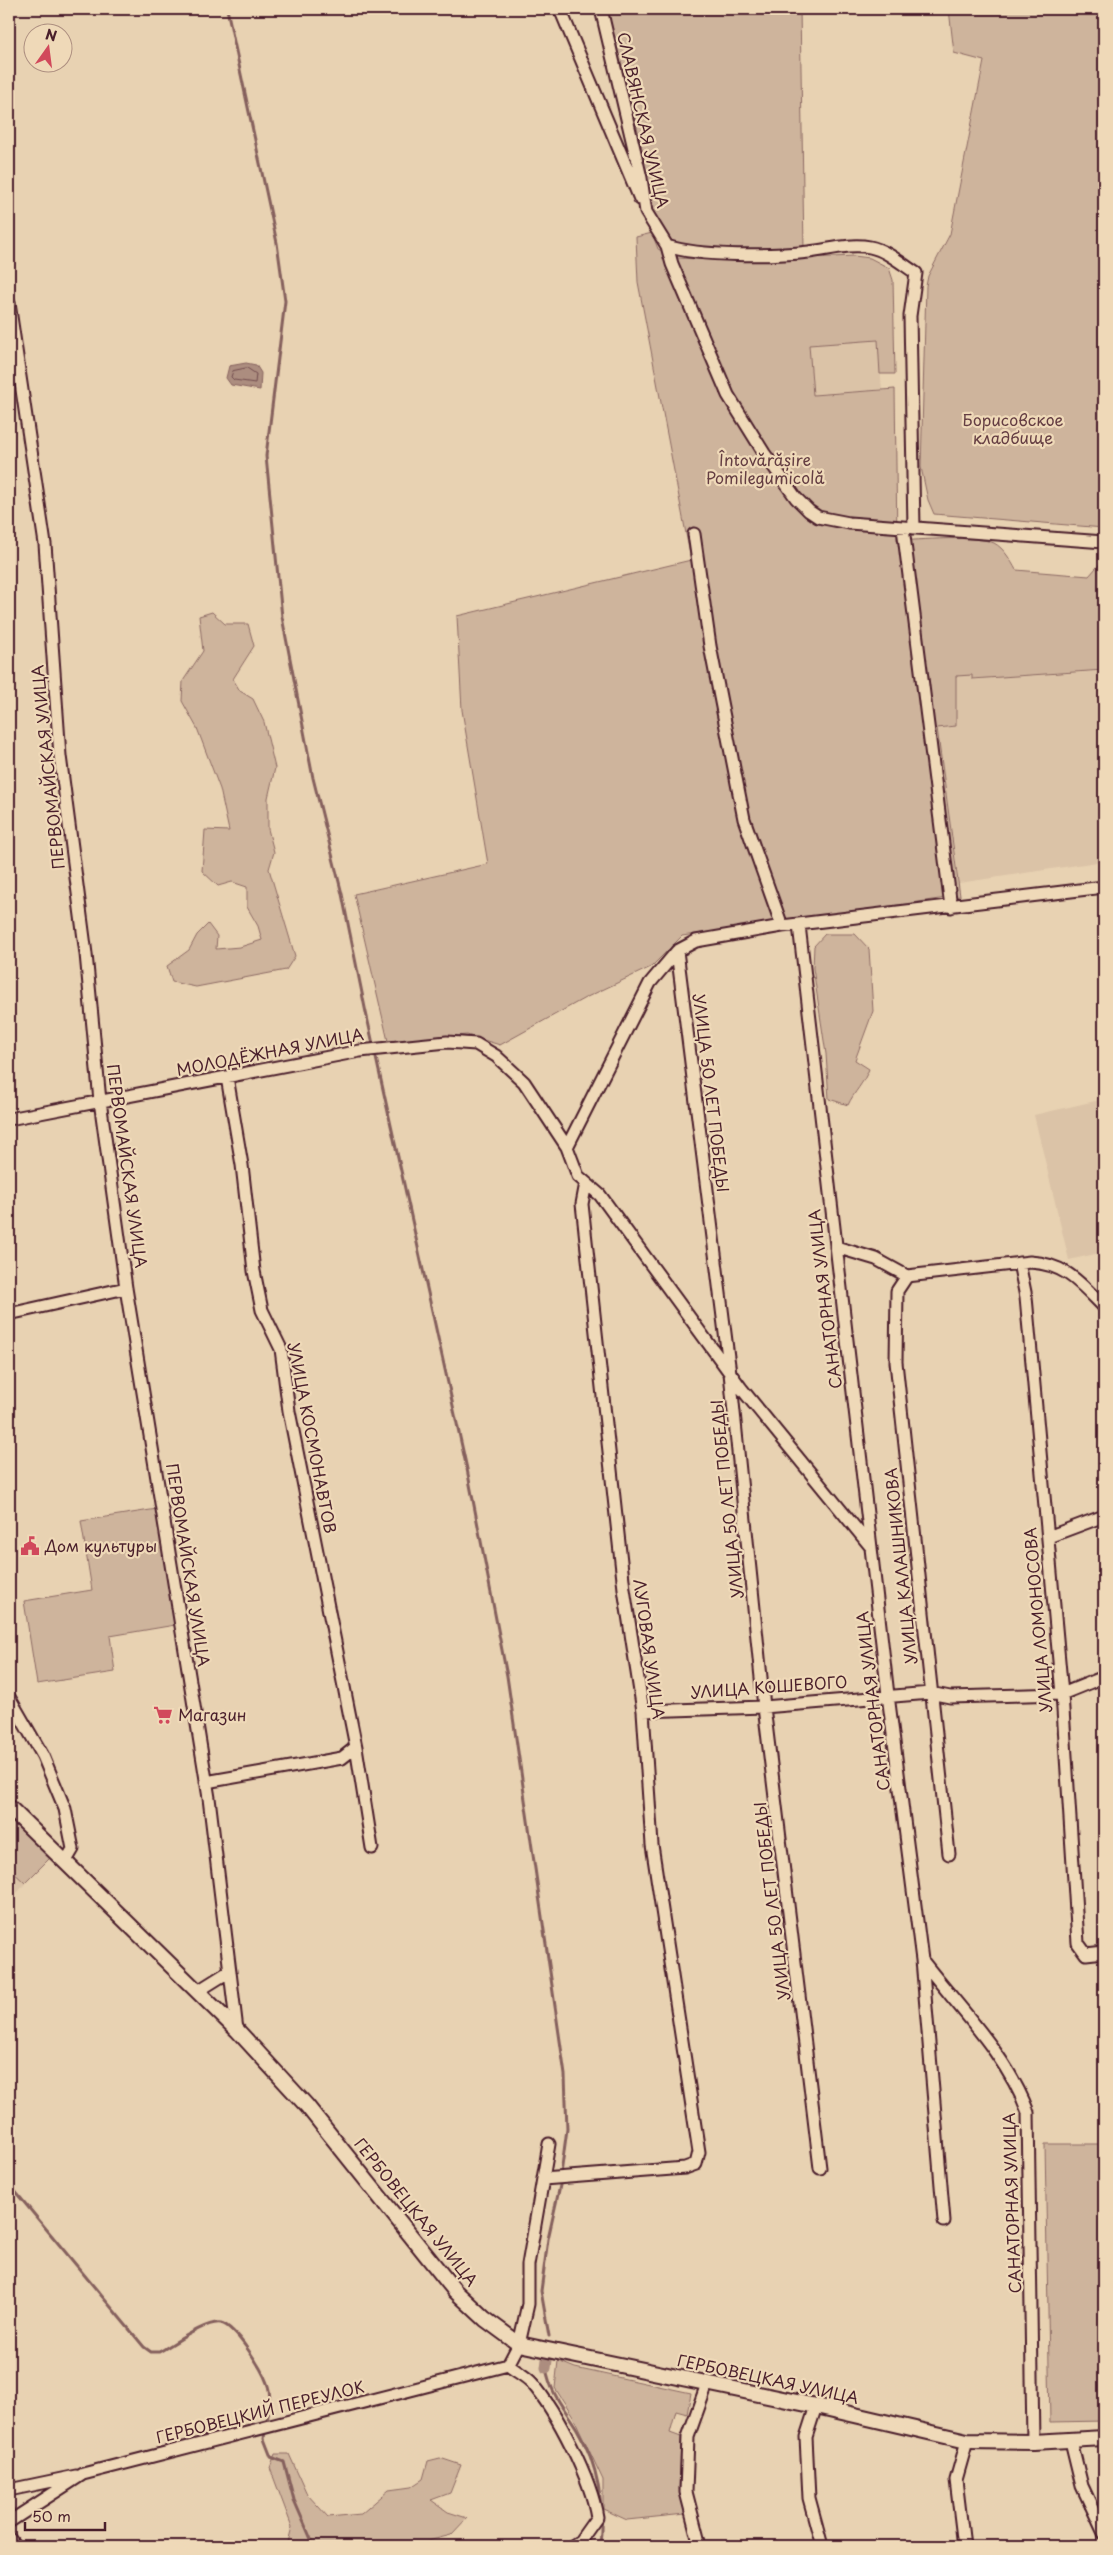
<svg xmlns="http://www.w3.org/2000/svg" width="1113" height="2555" font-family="'Playpen Sans',sans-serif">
<rect width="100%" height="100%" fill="#e8d2b2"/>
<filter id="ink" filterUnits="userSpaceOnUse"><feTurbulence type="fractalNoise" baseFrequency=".02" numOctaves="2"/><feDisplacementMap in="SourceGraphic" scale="10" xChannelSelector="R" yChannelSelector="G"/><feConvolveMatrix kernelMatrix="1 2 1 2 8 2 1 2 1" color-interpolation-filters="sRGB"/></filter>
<g filter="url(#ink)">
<path fill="#dbc3a7" d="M878,340L882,390L813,395L809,345Z
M1104,671V861L959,883L937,727L956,726V675H972L973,679Z
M1104,1099V1252L1069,1260L1034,1115Z
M9,1825L46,1860L9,1902Z"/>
<path fill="#ceb49c" stroke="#8c6a64" d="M607,9H800L804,250L681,247L660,231L651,210L641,143Z
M949,9H1104V528L934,514L928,500L921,467L926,286L928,276L950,234L984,61L954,53Z
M652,233L658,249L678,258L738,261L854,256L870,258L889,268L893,280L895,374H880L878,340L809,345L813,395L895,389L897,541C917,540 978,535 994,543C1004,548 1011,561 1016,570L1089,576L1104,559V670L972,679V675L956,676V726L937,728L960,896L682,936L651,967L585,998L500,1045L467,1035L388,1041L354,894L488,864L462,710L457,616L691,560L638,282L636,237Z
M212,612L225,624H248L254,646L233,679L240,691L253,699L264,722L275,768L268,798V829L274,852L269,869L295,956L286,970L196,987L172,982L167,966L189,950L197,935L208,924L217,936L216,949L240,947L262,940L258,926L247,907V887L232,882L218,886L202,871L205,830L229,831L220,789L197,728L182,701L183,681L203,651L199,616Z
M825,934H855L869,949L873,1011L855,1060L869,1069C864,1083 854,1092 848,1105L829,1099L826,1054L813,968L814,946Z
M157,1509L175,1625L110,1636L115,1672L37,1684L24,1601L92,1590L81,1521Z
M9,1815L53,1855L25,1883L9,1868Z
M1045,2144H1104V2421L1050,2422Z
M558,2361L575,2368L691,2393L687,2414L676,2411L670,2433L681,2437L679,2489L685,2514L627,2520L603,2509V2480L573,2416L555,2388Z
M275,2454H289L307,2494L328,2517L361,2514L389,2490L411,2487L423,2479L428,2461L440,2458L461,2465L450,2493L431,2500L448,2512L467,2518L451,2535L428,2541L424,2546H287L292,2527L270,2468Z"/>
<path fill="#ac8d7f" stroke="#85615d" d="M246,363L256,365L261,373L260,390L231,385L226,378L229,366Z"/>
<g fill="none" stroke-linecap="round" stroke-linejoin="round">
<path stroke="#714b4d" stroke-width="1" d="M247,368L256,374L255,383L234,380L231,377L233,371Z"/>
<path stroke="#85615d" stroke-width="3" d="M227,9L277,243L285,301L266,456L282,617L313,778L342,894L365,1008L467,1469L507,1676L565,2075L567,2129L561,2174
M9,2184L144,2347L151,2352H159C172,2345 207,2320 221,2323C236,2327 262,2369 267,2383C272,2395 269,2413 266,2425
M549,2336L541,2291L548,2239L561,2181
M546,2368C551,2395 563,2406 577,2429C599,2466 604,2504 600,2546
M265,2431L264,2439L271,2457L284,2462L294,2500L314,2546"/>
<path stroke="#ac8d7f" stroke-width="11" d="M546,2368L547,2360"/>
<g stroke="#4a1f2b" stroke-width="15">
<path id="minor" d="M560,9L640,199
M601,9L641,178L646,212L667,246C700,257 774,256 809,252C829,250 849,243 870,247C886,250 902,264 916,273L910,316L914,528
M667,246L672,264L728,395L764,453L796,498L809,511L818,517L849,523L1104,542
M9,303L45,544L60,756L86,954L100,1101L126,1288L209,1798L237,2030
M903,528L951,907
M694,534L710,646L744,819L782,926
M799,925L888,1695L922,1960L944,2221
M9,1119L360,1051L447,1042L476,1044L496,1056L524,1082L567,1147L578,1176L600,1195L741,1388L871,1547
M567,1147L650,983L677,951
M836,1247L876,1259L907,1276L1030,1262C1066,1264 1080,1283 1104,1307
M1019,1263L1026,1297L1062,1694L1078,1943L1086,1954L1104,1952
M907,1276L897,1291L896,1362L949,1854
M9,1314L126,1288
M1048,1537L1104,1516
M9,1697L43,1756L65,1809L73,1849L66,1861
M643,1711L764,1707L930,1693L950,1697L1062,1694L1104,1677
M356,1747L372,1848
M206,1782L342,1758L356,1747L289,1411L281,1349L262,1310L254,1271L242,1165L227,1077
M922,1960C959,2008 1007,2055 1028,2112L1033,2442
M198,1991L230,1971
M820,2168L764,1707L730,1373L677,951L696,941L782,926L1104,887
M543,2179L685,2168L696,2164L699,2152L652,1845L643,1711L624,1589L582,1204L586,1183
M508,2365C515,2371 526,2376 532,2383C557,2412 591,2479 597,2517L580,2541L572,2546
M816,2406L806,2437L809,2498L822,2546
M1071,2441L1082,2486L1104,2533
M9,2490L76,2476
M9,2522L83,2474L508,2365L519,2344L528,2304V2265L549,2144
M9,2538L15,2546
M700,2546L686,2492L688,2437L707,2384
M964,2546L956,2480L967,2441"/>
</g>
<g stroke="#4a1f2b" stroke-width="18">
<path id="tertiary" d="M9,1807L237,2030L307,2106L455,2291L485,2319L519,2344L816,2406L967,2441L1033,2442L1104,2438"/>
</g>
<use href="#minor" stroke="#efd9b8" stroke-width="11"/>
<use href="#tertiary" stroke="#efd9b8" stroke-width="14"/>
</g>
</g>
<defs>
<g id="civic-bare" transform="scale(1.5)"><path d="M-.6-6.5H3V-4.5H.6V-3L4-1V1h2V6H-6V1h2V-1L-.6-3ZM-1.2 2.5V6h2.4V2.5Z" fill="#d1495b" stroke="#efd9b8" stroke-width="2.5" paint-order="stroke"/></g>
<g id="supermarket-bare" transform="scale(1.5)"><path d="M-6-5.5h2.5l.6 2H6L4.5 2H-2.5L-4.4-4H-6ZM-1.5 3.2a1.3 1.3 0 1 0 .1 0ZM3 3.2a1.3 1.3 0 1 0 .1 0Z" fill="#d1495b" stroke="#efd9b8" stroke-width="2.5" paint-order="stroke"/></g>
</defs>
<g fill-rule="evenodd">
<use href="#civic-bare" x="30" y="1546"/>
<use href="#supermarket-bare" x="163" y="1715"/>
</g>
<g text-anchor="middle" stroke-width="4.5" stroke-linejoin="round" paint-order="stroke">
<g font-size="16" fill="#4a1f2b" stroke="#efd9b8">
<text transform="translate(643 120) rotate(77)" y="6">СЛАВЯНСКАЯ УЛИЦА</text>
<text transform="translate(48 767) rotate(-96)" y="6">ПЕРВОМАЙСКАЯ УЛИЦА</text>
<text transform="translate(270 1052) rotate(-11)" y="6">МОЛОДЁЖНАЯ УЛИЦА</text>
<text transform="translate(711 1093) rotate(83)" y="6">УЛИЦА 50 ЛЕТ ПОБЕДЫ</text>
<text transform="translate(127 1166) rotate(82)" y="6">ПЕРВОМАЙСКАЯ УЛИЦА</text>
<text transform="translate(825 1299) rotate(-97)" y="6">САНАТОРНАЯ УЛИЦА</text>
<text transform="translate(312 1438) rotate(79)" y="6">УЛИЦА КОСМОНАВТОВ</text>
<text transform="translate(727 1499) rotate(-96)" y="6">УЛИЦА 50 ЛЕТ ПОБЕДЫ</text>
<text transform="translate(188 1565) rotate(81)" y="6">ПЕРВОМАЙСКАЯ УЛИЦА</text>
<text transform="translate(901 1566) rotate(-96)" y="6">УЛИЦА КАЛАШНИКОВА</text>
<text transform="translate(1038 1620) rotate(-95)" y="6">УЛИЦА ЛОМОНОСОВА</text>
<text transform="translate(649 1649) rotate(82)" y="6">ЛУГОВАЯ УЛИЦА</text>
<text transform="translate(769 1687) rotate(-4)" y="6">УЛИЦА КОШЕВОГО</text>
<text transform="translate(873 1701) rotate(-97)" y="6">САНАТОРНАЯ УЛИЦА</text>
<text transform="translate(772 1901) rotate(-97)" y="6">УЛИЦА 50 ЛЕТ ПОБЕДЫ</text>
<text transform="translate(1012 2203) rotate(-92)" y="6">САНАТОРНАЯ УЛИЦА</text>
<text transform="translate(416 2212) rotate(51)" y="6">ГЕРБОВЕЦКАЯ УЛИЦА</text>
<text transform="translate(768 2379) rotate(12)" y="6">ГЕРБОВЕЦКАЯ УЛИЦА</text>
<text transform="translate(260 2412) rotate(-14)" y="6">ГЕРБОВЕЦКИЙ ПЕРЕУЛОК</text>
</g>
<g font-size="16" fill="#643d42" stroke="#efd9b8">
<text x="1013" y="426">Борисовское<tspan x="1013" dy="18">кладбище</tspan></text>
<text x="765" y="466">Întovărășire<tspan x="765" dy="18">Pomilegumicolă</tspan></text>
</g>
<g font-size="16" fill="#4a1f2b" stroke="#efd9b8" text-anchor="start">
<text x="45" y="1552">Дом культуры</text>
<text x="178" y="1721">Магазин</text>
</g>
</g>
<rect width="1113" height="2555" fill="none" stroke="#efd9b8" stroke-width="30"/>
<rect x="15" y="15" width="1083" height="2525" fill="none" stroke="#4a1f2b" stroke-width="2" filter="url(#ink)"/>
<g transform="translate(48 48) rotate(14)"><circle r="24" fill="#efd9b8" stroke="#ad8f80"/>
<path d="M0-4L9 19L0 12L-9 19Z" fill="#d1495b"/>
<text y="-8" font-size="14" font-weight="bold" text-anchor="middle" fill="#4a1f2b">N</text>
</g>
<path d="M25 2522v8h80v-8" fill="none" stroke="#4a1f2b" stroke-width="2.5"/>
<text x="32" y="2522" font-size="15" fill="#4a1f2b" stroke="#efd9b8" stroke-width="4" paint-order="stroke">50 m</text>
</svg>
